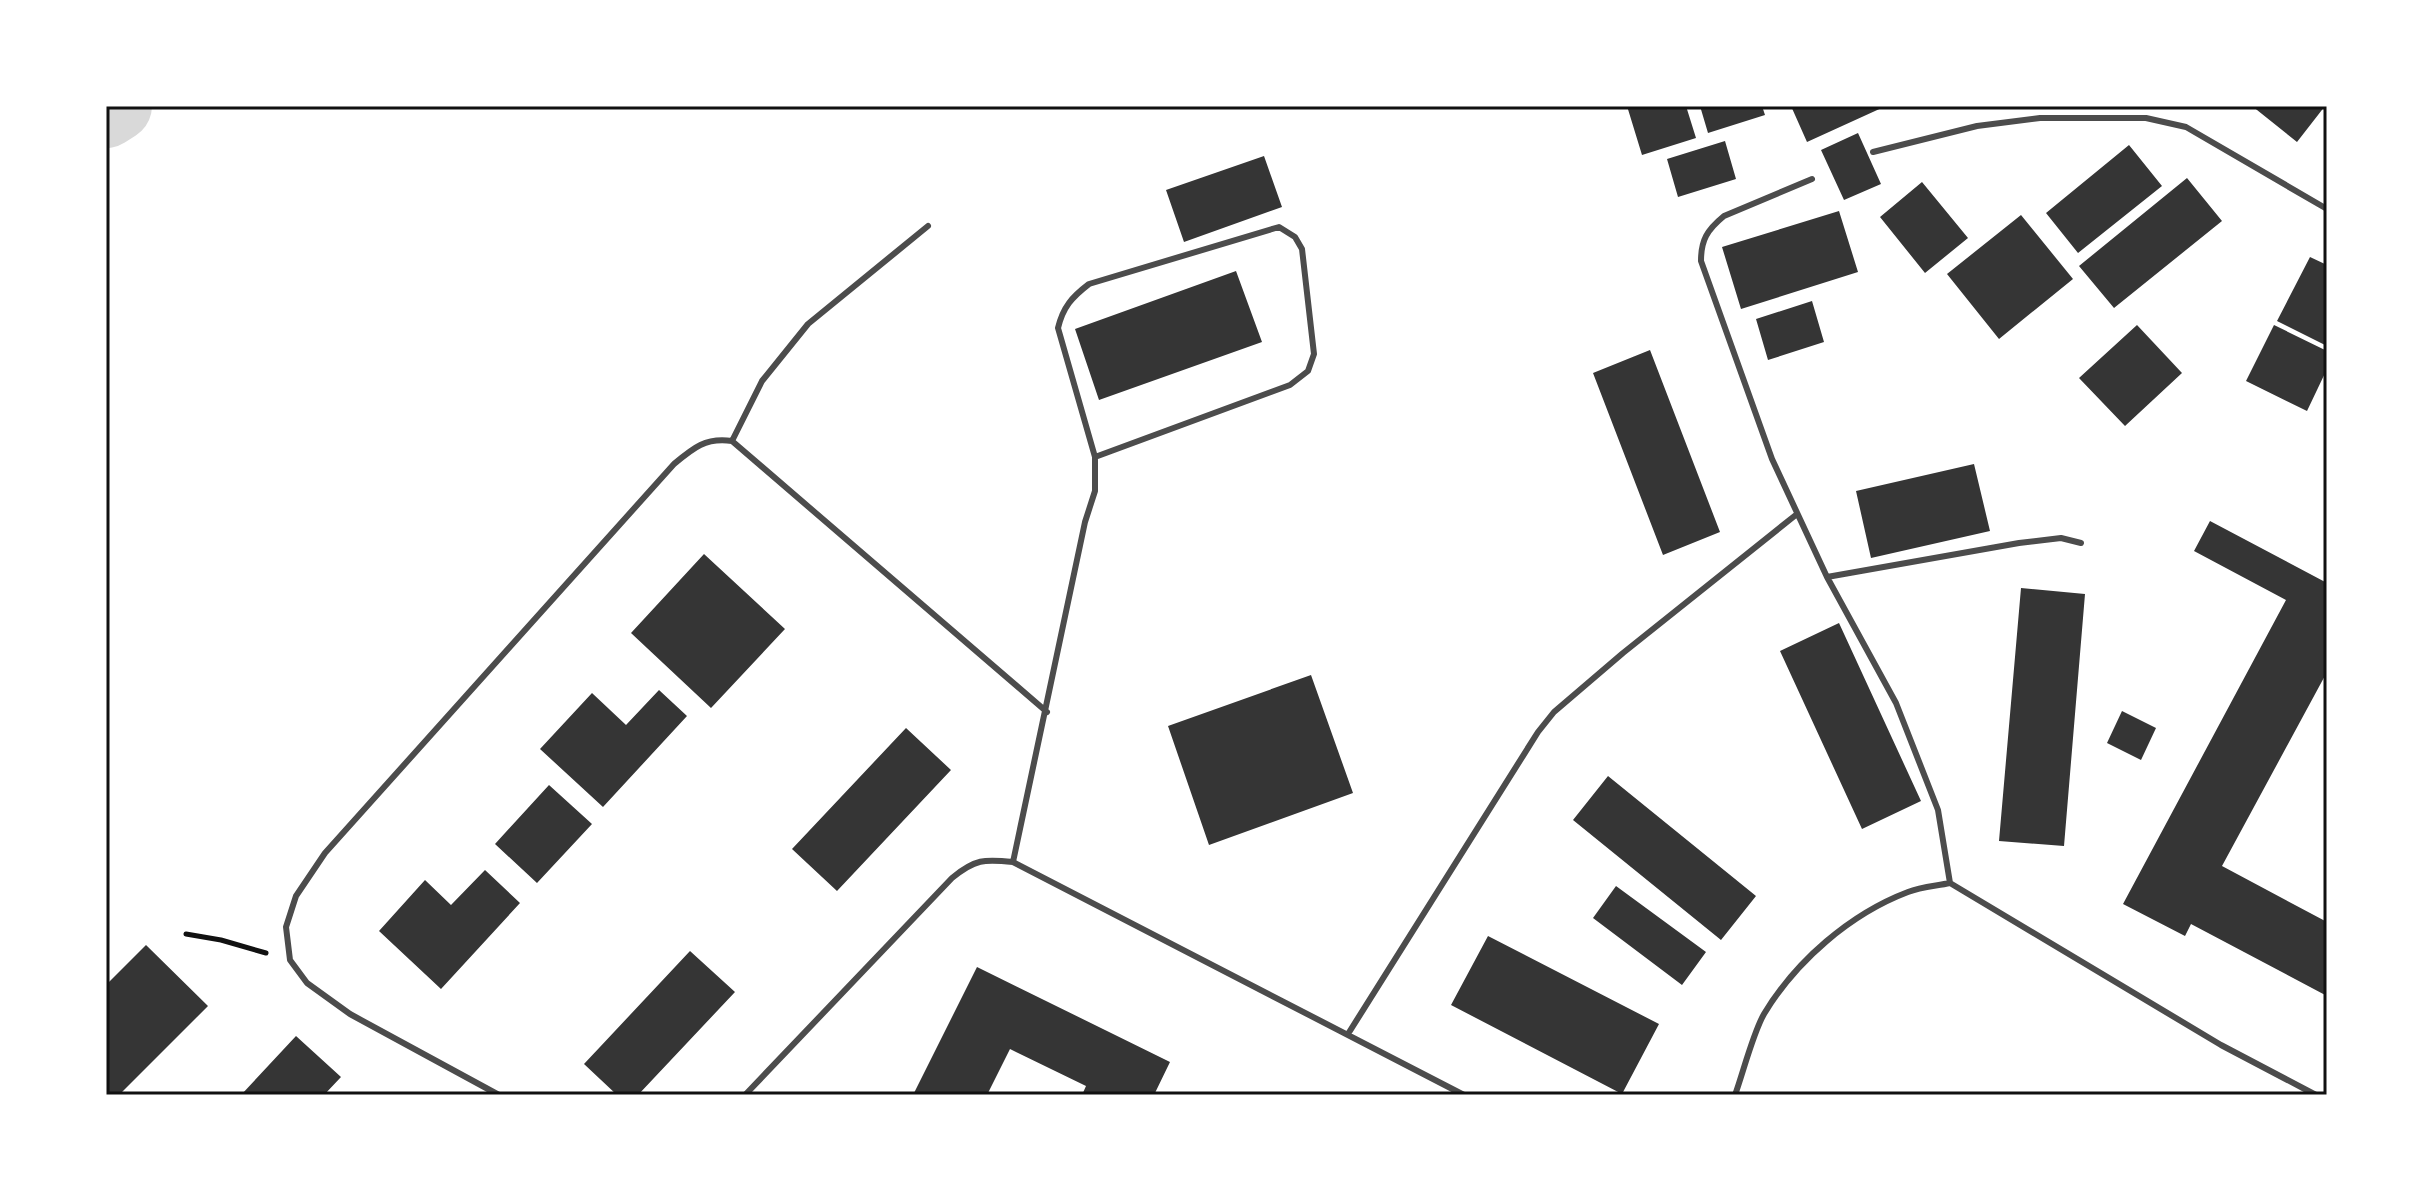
<svg xmlns="http://www.w3.org/2000/svg" width="2433" height="1201" font-family="'DM Sans',sans-serif">
<rect width="100%" height="100%" fill="#fff"/>
<g fill="none" stroke-linecap="round" stroke-linejoin="round">
<path stroke="#d9d9d9" stroke-width="70" d="M106,113L117,106"/>
</g>
<path fill="#353535" d="M1627,106H1686L1696,138L1642,155Z
M1700,106H1762L1765,115L1708,133Z
M1791,106H1886L1807,142Z
M2252,106H2325L2297,142Z
M1858,133L1881,184L1844,200L1821,150Z
M1725,141L1736,179L1678,197L1667,159Z
M2129,145L2162,186L2078,253L2046,213Z
M1264,156L1282,207L1184,242L1166,190Z
M2187,178L2222,221L2114,308L2079,266Z
M1922,182L1968,238L1925,273L1880,217Z
M1839,211L1858,272L1741,309L1722,247Z
M2021,215L2073,279L1999,339L1947,274Z
M2310,257L2327,265V346L2277,321Z
M1236,271L1262,342L1099,400L1075,329Z
M1812,301L1824,342L1768,360L1756,319Z
M2137,325L2182,373L2125,426L2079,378Z
M2274,325L2327,351V369L2307,411L2246,381Z
M1650,350L1720,532L1663,555L1593,373Z
M1974,464L1990,531L1871,558L1856,491Z
M2210,521L2327,583V672L2222,866L2327,922V996L2191,924L2185,936L2123,904L2286,600L2194,551Z
M704,554L785,629L711,708L631,633Z
M2021,588L2085,594L2064,846L1999,841Z
M1839,623L1921,801L1862,829L1780,651Z
M1311,675L1353,793L1209,845L1168,726Z
M659,690L687,716L603,807L540,749L592,693L626,725Z
M2122,711L2156,728L2141,760L2107,743Z
M906,728L951,770L837,891L792,849Z
M1608,776L1756,896L1721,940L1573,820Z
M549,785L592,824L537,883L495,844Z
M485,870L520,903L441,989L379,931L425,880L451,905Z
M1616,886L1706,952L1682,985L1593,918Z
M1488,936L1659,1024L1622,1094L1451,1005Z
M146,945L208,1006L119,1095H111L106,1090V985Z
M690,951L735,992L638,1095H617L584,1064Z
M977,967L1170,1062L1154,1095H1082L1086,1086L1010,1049L987,1095H913Z
M296,1036L341,1077L324,1095H241Z"/>
<g fill="none" stroke-linecap="round" stroke-linejoin="round">
<path stroke="#111" stroke-width="5" d="M186,934L221,940L266,953"/>
<path stroke="#4c4c4c" stroke-width="6" d="M1873,152L1977,126L2040,118H2146L2186,127L2327,209
M1812,179L1724,216C1707,230 1701,240 1701,261L1772,459L1827,577L1896,703L1938,810L1950,883
M732,441L762,381L808,324L928,226
M1827,577L2019,543L2061,538L2081,543
M1013,862L1085,522L1095,491V457L1058,328C1063,307 1072,297 1089,284L1279,227L1295,237L1302,249L1314,354L1308,371L1290,385L1095,457
M1348,1034L1538,732L1554,712L1623,653L1797,514
M499,1095L350,1014L307,983L290,960L286,927L296,896L325,853L674,464C693,448 706,437 732,441L1047,712
M745,1095L952,878C975,859 984,859 1013,862L1464,1095
M1735,1095C1743,1073 1753,1033 1764,1014C1796,961 1850,914 1908,892C1921,887 1936,886 1950,883L2221,1045L2316,1095"/>
</g>
<rect width="2433" height="1201" fill="none" stroke="#ffffff" stroke-width="216"/>
<rect x="108" y="108" width="2217" height="985" fill="none" stroke="#111" stroke-width="3"/>
</svg>
